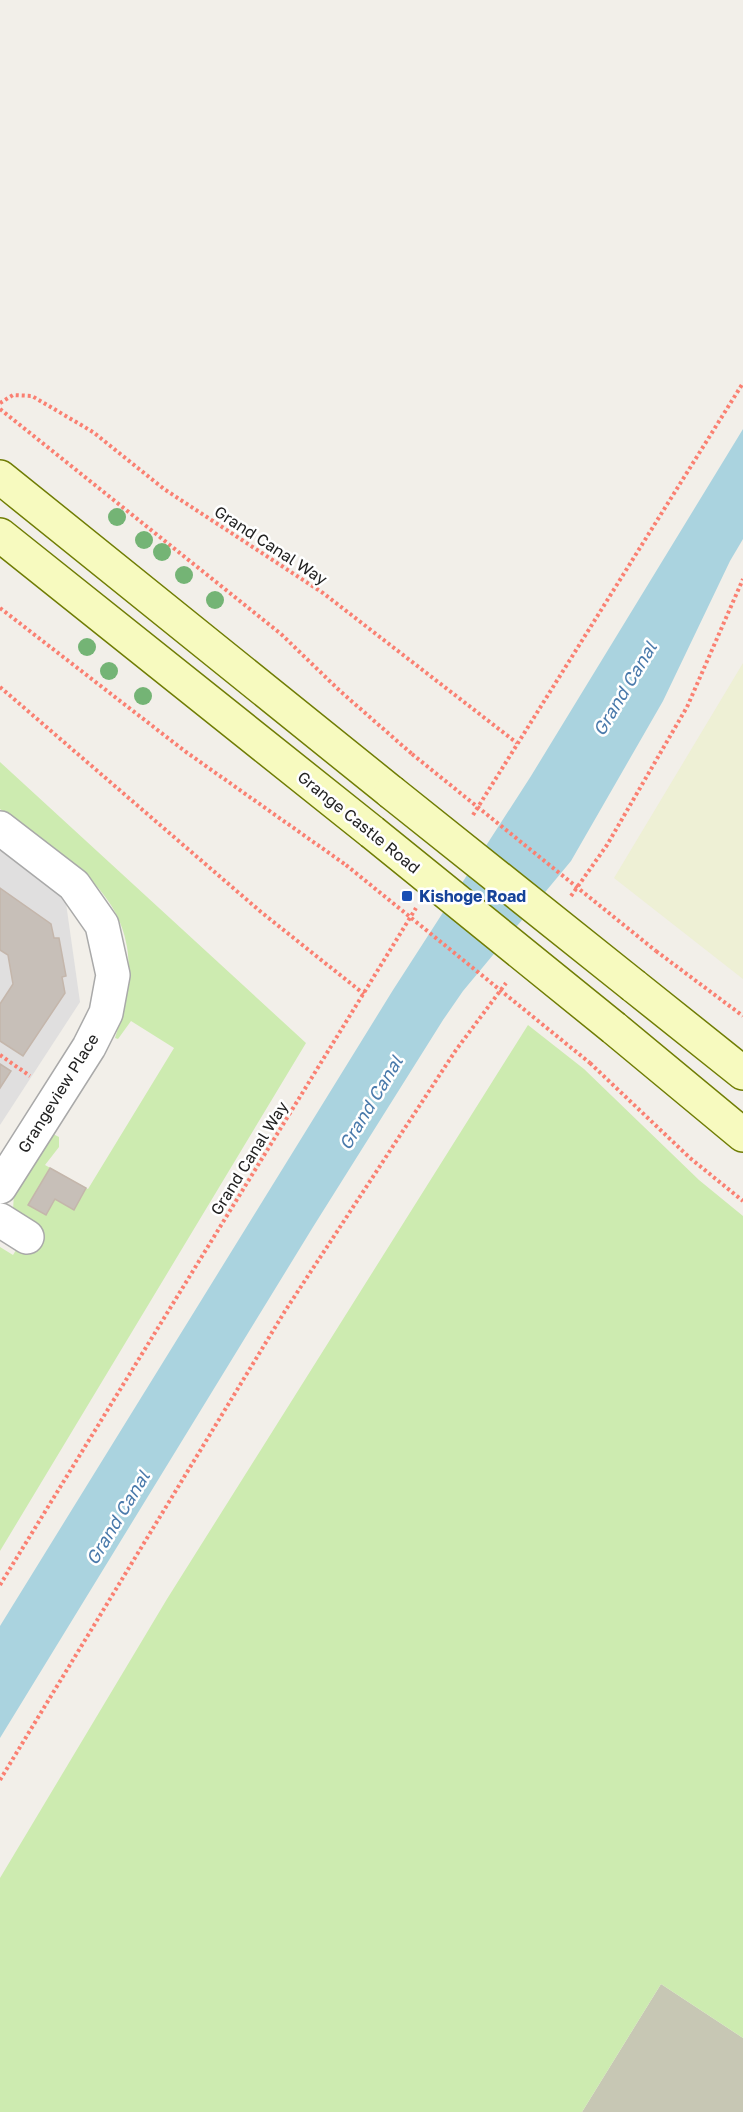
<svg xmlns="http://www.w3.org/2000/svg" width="743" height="2112" font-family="'Golos Text',sans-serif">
<rect width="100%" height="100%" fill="#f2efe9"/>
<path fill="#e0dfdf" d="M0,841L64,889L80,1002L0,1125Z"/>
<path fill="#c7c7b4" d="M661,1984L743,2038V2112H582Z"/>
<path fill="#eef0d5" d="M743,663V979L614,878Z"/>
<path fill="#cdebb0" d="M0,762L306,1043L0,1551V1247L13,1255L30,1227L13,1211L14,1192L51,1133L59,1137V1147L45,1165L88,1189L174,1048L131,1021L118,1039L115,1038C124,1010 132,977 127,947C118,883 47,844 0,809Z
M528,1025L584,1069L699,1180L743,1216V2038L661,1984L582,2112H0V1878L167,1599Z"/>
<path fill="#aad3df" d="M743,429V539L730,561L663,701L571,861L463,991L443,1020L313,1227L0,1738V1626L393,990L531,776Z"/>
<path fill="#c7bfb8" stroke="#c4b6ab" stroke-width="1.5" d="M0,888L51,924L54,938H59L66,976L62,977L65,993L23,1056L0,1041V1004L13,984L8,955L0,950Z
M0,1064L11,1071L0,1088Z
M50,1168L86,1188L74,1210L55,1199L46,1215L28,1205Z"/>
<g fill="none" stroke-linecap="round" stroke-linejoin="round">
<g stroke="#a9a9a9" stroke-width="36">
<path id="street" d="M0,828L74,885L102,925L113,975L106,1013L89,1047L0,1187
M0,1220L27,1237"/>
</g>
<g stroke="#707d05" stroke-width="36">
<path id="secondary" d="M0,477L391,792
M0,535L372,832
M634,986L743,1073
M614,1028L743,1135"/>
</g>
<path stroke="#fa8072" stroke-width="4" stroke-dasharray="3 3" stroke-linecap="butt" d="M0,403L13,395L32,396L93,432L164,489L323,593L517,743
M0,409L281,634L340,691L412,754
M0,608L186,752L346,865
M0,687L261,912L364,994
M473,815L743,383
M571,896L607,845L687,707L743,579
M656,951L743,1016
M0,1055L30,1076
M590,1063L690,1158L743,1201
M0,1585L416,908
M0,1780L285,1311L456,1050L506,983"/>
<use href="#street" stroke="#fff" stroke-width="33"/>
<use href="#secondary" stroke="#f7fabf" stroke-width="33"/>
<g stroke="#707d05" stroke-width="36" stroke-linecap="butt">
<path id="secondary-bridge" d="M391,792L634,986
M372,832L614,1028"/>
</g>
<path stroke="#fa8072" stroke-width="4" stroke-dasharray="3 3" stroke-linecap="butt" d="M412,754L656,951
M346,865L590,1063"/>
<use href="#secondary-bridge" stroke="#f7fabf" stroke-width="33"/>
</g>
<g fill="#74b475">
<circle cx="117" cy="517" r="9"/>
<circle cx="144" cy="540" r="9"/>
<circle cx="162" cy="552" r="9"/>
<circle cx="184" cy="575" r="9"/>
<circle cx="215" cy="600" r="9"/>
<circle cx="87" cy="647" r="9"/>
<circle cx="109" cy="671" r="9"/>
<circle cx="143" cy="696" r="9"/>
</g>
<rect fill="#1a4fb4" stroke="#fff" stroke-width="2" x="401" y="890" width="12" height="12" rx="3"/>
<g text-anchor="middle" stroke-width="5" stroke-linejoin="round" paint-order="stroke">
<g font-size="16" fill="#222" stroke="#fff">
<text transform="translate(271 545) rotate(33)" y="6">Grand Canal Way</text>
<text transform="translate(359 822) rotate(39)" y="6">Grange Castle Road</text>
<text transform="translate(58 1093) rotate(-58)" y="6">Grangeview Place</text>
<text transform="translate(249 1158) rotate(-58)" y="6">Grand Canal Way</text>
</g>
<g font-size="16" font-weight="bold" fill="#164399" stroke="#fff" text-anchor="start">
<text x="419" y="902">Kishoge Road</text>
</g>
<g font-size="18" font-style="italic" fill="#4a7aab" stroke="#fff">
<text transform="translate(625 689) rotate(-59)" y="6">Grand Canal</text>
<text transform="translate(371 1103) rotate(-59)" y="6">Grand Canal</text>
<text transform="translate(118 1518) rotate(-59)" y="6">Grand Canal</text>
</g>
</g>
</svg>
